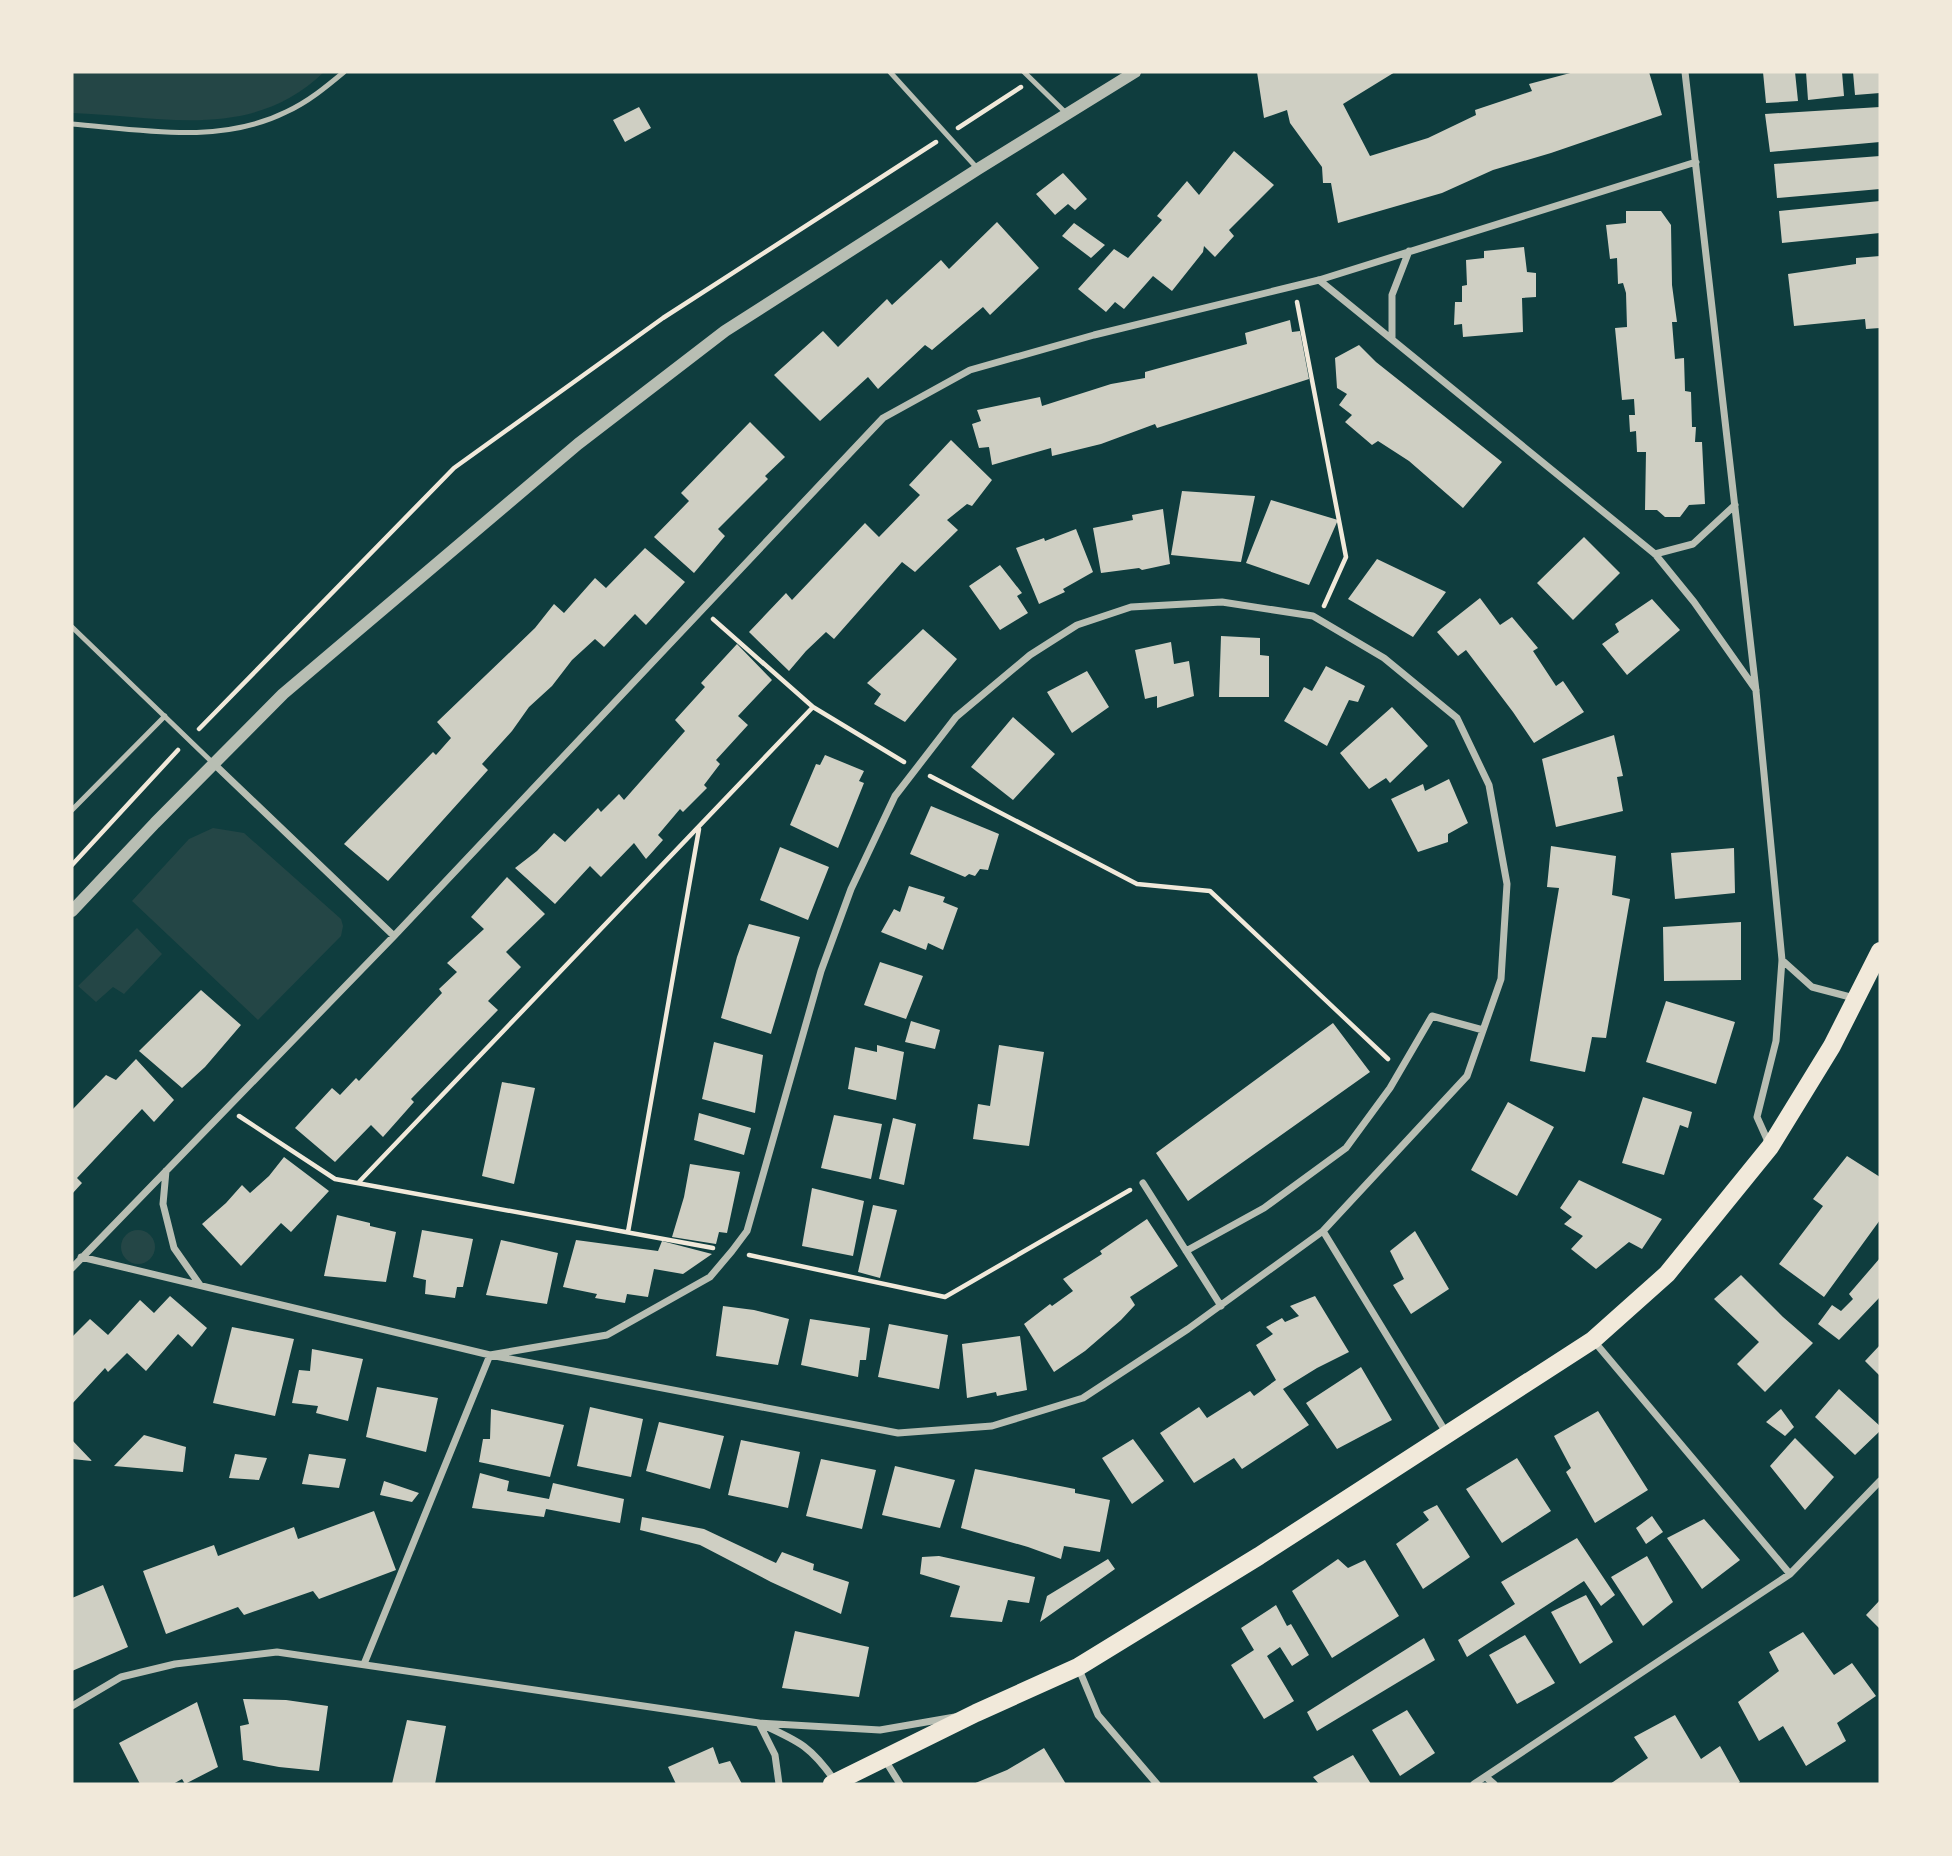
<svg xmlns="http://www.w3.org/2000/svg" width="1952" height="1856" font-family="'Open Sans',sans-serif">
<rect width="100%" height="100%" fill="#0f3d3e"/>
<path fill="#244646" d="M72,72H324C252,142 161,116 72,113Z
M213,828L244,833L341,919L343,926L341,936L258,1020L132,901L189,839Z
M137,928L162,954L124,994L113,987L96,1002L78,986Z
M121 1247a17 17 0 1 1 34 0a17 17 0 1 1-34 0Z"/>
<path fill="#cfcfc3" d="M1257,72H1395L1343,104L1370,156L1428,138L1476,115L1475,110L1532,91L1529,84L1574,72H1649L1662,115L1551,153L1493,170L1442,193L1338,223L1331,183H1323L1322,167L1290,123L1287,110L1264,118Z
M1763,72H1795L1798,101L1766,103Z
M1806,72H1842L1844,96L1808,100Z
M1853,72H1880V93L1855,95Z
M639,107L651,128L625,142L613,120Z
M1880,107V142L1770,152L1765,114Z
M1234,151L1274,185L1229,230L1234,236L1215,257L1204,246L1203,252L1172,291L1153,276L1124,309L1115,302L1106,312L1078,289L1114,249L1128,258L1162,220L1157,216L1187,181L1199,195Z
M1880,156V189L1777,198L1774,164Z
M1063,173L1087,199L1075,210L1068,204L1055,215L1036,194Z
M1880,201V233L1782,243L1779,211Z
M1626,211H1661L1671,225L1672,285L1677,322H1672L1675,359L1684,358L1685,391L1691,392L1692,427H1696L1695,442H1702L1705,504L1689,505L1680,517H1665L1657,510H1645L1646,452H1637L1636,431L1630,432L1629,415H1635L1634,399L1622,400L1615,328L1627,327L1626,293L1623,283L1618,284L1617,258L1610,259L1606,225L1626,223Z
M997,222L1039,268L990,315L983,307L932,350L925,345L878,389L868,377L820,421L774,375L823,331L838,347L887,299L892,305L941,260L949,269Z
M1074,223L1105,245L1091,258L1062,236Z
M1524,247L1527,272L1536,273V297L1522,298L1523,332L1463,337L1462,324L1454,325L1455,302H1462V286L1467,285L1466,260L1484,258V251Z
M1880,256V328L1866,329L1865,319L1794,326L1788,274L1856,264V258Z
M1290,320L1292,332L1300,331L1309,379L1157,428L1155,424L1101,444L1052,456L1051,448L992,465L989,447L979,448L972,424L981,421L977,410L1040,397L1042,406L1111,384L1145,378V372L1247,344L1245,333Z
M1359,345L1376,362L1502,462L1463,508L1409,461L1378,441L1372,445L1345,422L1352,415L1339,405L1347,394L1337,388L1335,358Z
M750,422L785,457L765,476L768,479L718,529L725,536L694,573L654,537L689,501L681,493Z
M951,440L992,480L972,506L967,504L947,520L958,530L915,572L902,562L834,639L826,632L806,651L789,671L749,632L786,593L792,600L865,523L879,537L920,495L909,485Z
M1182,491L1255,496L1241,562L1171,555Z
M1271,500L1338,520L1309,585L1246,563Z
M1163,509L1170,564L1142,570L1139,568L1101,573L1093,528L1133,520L1132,515Z
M1076,529L1093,572L1063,589L1065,592L1039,604L1016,548L1044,538L1045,541Z
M1584,537L1620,573L1573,620L1537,583Z
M645,548L685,582L646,625L635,614L604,647L595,639L572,660L552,686L529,707L512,731L482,764L488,770L388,881L344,844L433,752L436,755L451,738L437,722L535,628L554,604L564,613L595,578L606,588Z
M1377,559L1446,592L1413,637L1348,599Z
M1000,565L1022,593L1017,596L1028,613L1000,630L969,586Z
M1480,598L1500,625L1512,617L1538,648L1533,651L1556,686L1563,681L1584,712L1534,743L1513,712L1466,650L1458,656L1437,632Z
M1652,599L1680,630L1627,675L1602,644L1619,632L1615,624Z
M923,629L957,659L905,722L874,704L881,694L867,683Z
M1221,636L1260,638V655L1269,656V697H1219Z
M1171,642L1174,664L1189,661L1194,696L1157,708V696L1145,699L1135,650Z
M737,644L772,680L738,716L748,725L716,760L720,764L704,785L707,788L683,812L680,809L658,835L663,840L646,859L634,843L601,877L590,866L555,904L515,868L537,851L554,833L565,842L598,808L601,812L619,794L624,800L685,731L675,720L705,687L701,683Z
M1326,666L1365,686L1358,702L1349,700L1327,746L1284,721L1304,687L1312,691Z
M1087,671L1109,707L1072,733L1047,692Z
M1392,707L1428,746L1390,783L1386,778L1369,789L1340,753Z
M1013,717L1055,754L1013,800L971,767Z
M1614,735L1623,776L1617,777L1623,811L1556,827L1542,759Z
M825,755L864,771L859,781L864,783L838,848L790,825L816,764L820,765Z
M1449,779L1468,823L1448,834V842L1418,852L1391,799L1423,784L1425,791Z
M931,806L999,834L988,870L980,869L975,876L969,874L965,877L910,854Z
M1551,846L1616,856L1612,895L1630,899L1606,1038L1592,1037L1585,1072L1530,1061L1559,888L1547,887Z
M780,847L829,867L808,920L760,900Z
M1734,848L1735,893L1675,899L1671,853Z
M507,877L545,914L506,952L521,967L488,1001L498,1010L411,1099L414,1102L383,1137L371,1125L335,1162L295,1128L332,1088L340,1095L356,1078L359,1081L442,993L439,989L457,972L447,963L484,929L471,917Z
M909,886L945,897L943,902L958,908L943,950L928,943L926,950L881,932L894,909L900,912Z
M1741,922V980L1664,981L1663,927Z
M749,924L800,937L771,1034L721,1018L737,957Z
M880,962L923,976L906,1019L864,1005Z
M201,990L241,1025L205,1067L182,1088L139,1051Z
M1666,1001L1735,1022L1716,1084L1646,1062Z
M911,1021L940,1030L935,1049L905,1042Z
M1333,1023L1370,1072L1188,1201L1156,1153Z
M714,1042L763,1055L755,1113L702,1099Z
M877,1045L904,1052L896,1100L848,1089L855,1047L877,1052Z
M999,1045L1044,1052L1029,1146L973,1139L978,1104L990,1106Z
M136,1059L174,1100L154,1122L142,1109L77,1178L82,1183L72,1194V1110L106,1075L116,1080Z
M502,1082L535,1088L514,1184L482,1176Z
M1643,1097L1692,1112L1688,1128L1680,1125L1664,1175L1622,1163Z
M1508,1102L1554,1127L1517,1196L1471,1170Z
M699,1113L751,1128L744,1155L694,1140Z
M834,1115L882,1124L871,1179L821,1168Z
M893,1118L916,1124L904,1185L879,1179Z
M1847,1156L1880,1177V1220L1824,1297L1779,1264L1823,1206L1813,1199Z
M284,1157L329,1191L291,1232L281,1223L241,1266L202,1224L226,1203L242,1185L250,1193L269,1176Z
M690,1164L740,1172L727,1233L719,1232L716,1244L672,1237L684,1197Z
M1579,1180L1662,1219L1642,1249L1629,1242L1596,1269L1571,1249L1583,1236L1564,1224L1572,1217L1560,1208Z
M812,1188L864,1201L853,1256L802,1246Z
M873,1205L897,1210L880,1278L858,1272Z
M337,1215L370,1223V1226L396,1232L386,1282L324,1276Z
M1147,1219L1178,1266L1130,1297L1135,1305L1121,1320L1085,1351L1054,1372L1024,1324L1050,1304L1052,1306L1073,1291L1063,1279L1102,1254L1100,1251Z
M422,1230L473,1239L463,1287H457L455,1298L425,1294L426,1280L413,1277Z
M1415,1231L1449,1289L1411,1314L1393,1285L1404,1279L1390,1251Z
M501,1240L558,1253L547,1304L486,1295Z
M576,1240L658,1251L662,1241L712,1254L683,1274L654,1269L648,1297L627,1294L625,1303L595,1298L597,1294L563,1287Z
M1880,1258V1297L1839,1340L1818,1324L1832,1305L1841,1311L1853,1299L1849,1294Z
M1741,1275L1783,1317L1813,1343L1765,1392L1737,1364L1759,1342L1714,1299Z
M170,1296L207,1328L192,1347L178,1334L146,1371L127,1353L108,1372L105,1368L72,1404V1337L90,1319L108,1335L140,1300L154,1313Z
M1315,1296L1349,1352L1317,1368L1283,1389L1309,1425L1242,1469L1234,1458L1194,1483L1160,1433L1199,1407L1207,1418L1250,1391L1254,1396L1276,1380L1256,1345L1273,1334L1266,1327L1282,1318L1285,1322L1299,1316L1290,1306Z
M723,1306L754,1310L789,1319L778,1365L716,1356Z
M810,1319L870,1328L866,1360H860L858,1377L801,1365Z
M889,1324L948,1335L939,1389L878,1377Z
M232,1327L294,1339L275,1416L213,1403Z
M1020,1336L1027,1390L997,1396L996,1392L967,1398L962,1344Z
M1880,1345V1376L1865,1361Z
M312,1349L363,1359L348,1421L316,1413L318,1406L292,1403L299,1370L310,1371Z
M1361,1367L1392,1420L1337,1449L1306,1403Z
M377,1387L438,1398L426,1452L366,1437Z
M1839,1389L1880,1426V1431L1855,1455L1815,1417Z
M590,1407L643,1419L631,1477L577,1466Z
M491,1409L564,1425L550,1477L479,1462L483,1439H490Z
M1781,1409L1794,1427L1785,1436L1766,1422Z
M1598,1411L1648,1490L1595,1523L1566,1472L1571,1468L1554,1436Z
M659,1422L724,1436L710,1489L646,1471Z
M144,1435L186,1447L183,1472L114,1466Z
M1795,1438L1834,1477L1805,1510L1770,1466Z
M1133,1439L1164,1481L1132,1504L1102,1458Z
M72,1440L92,1461L72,1459Z
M741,1440L800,1452L788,1508L728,1495Z
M235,1454L267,1458L259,1480L229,1478Z
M309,1454L346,1459L339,1488L302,1484Z
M1517,1458L1551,1511L1502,1543L1466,1489Z
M821,1459L876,1470L862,1529L806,1516Z
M895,1466L955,1480L940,1528L882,1515Z
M975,1469L1075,1489V1493L1110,1500L1100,1552L1064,1546L1061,1559L1028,1547L961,1528Z
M480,1473L509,1481L507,1491L549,1499L553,1483L624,1499L620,1523L546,1509L544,1517L472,1508Z
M384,1481L419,1493L412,1502L380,1495Z
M1437,1505L1470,1557L1423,1589L1396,1544L1429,1520L1423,1512Z
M374,1511L396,1570L319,1599L313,1591L244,1615L238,1607L166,1634L143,1571L214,1545L218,1556L294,1527L298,1539Z
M1652,1516L1663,1532L1646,1544L1636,1528Z
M642,1517L704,1529L776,1563L782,1552L814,1564L813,1570L849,1582L841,1614L771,1582L700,1545L640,1530Z
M1704,1519L1740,1560L1702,1589L1667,1538Z
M1577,1538L1615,1595L1601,1606L1584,1581L1467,1657L1458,1640L1515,1604L1501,1582Z
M939,1556L1035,1577L1029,1603L1008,1600L1002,1622L950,1617L960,1586L920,1574L922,1557Z
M1647,1556L1673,1602L1643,1626L1611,1577Z
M1108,1559L1115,1569L1040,1622L1047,1596Z
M1338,1559L1348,1568L1365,1560L1399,1616L1332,1658L1292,1591Z
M103,1585L128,1647L72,1671V1598Z
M1586,1595L1613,1642L1580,1664L1551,1612Z
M1880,1600V1629L1866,1615Z
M1276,1605L1287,1626L1291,1624L1309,1655L1292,1666L1280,1647L1267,1656L1294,1701L1264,1719L1231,1665L1254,1650L1241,1628Z
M795,1631L869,1647L859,1697L782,1688Z
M1803,1632L1834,1675L1852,1663L1876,1696L1837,1723L1846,1741L1806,1766L1783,1726L1759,1741L1738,1702L1779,1671L1769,1652Z
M1525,1635L1555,1683L1517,1704L1489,1655Z
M1424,1638L1435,1660L1317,1731L1307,1712Z
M243,1699L286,1700L328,1706L319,1771L279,1767L243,1760L240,1726L249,1724Z
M197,1702L218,1767L185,1784L182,1779L173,1784H140L119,1743Z
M1407,1710L1435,1753L1400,1776L1372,1730Z
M1675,1715L1701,1759L1720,1746L1740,1782L1737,1784H1610L1648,1758L1634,1737Z
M407,1720L446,1726L435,1784H392Z
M713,1747L719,1764L730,1761L742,1784H676L668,1767Z
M1044,1748L1066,1784H973L1007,1770Z
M1353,1755L1371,1784H1319L1313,1777Z"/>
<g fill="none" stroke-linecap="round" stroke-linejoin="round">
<path stroke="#f1e9da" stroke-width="4.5" d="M958,128L1021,87
M1297,302L1346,557L1324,606
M713,619L813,707L904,762
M199,729L454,468L663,318L936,142
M930,776L1137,884L1210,891L1388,1059
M72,865L178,750
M239,1116L335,1179L713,1248
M358,1183L813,707
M628,1232L699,829
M749,1255L945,1297L1130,1190"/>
<path stroke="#b8beb3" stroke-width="5" d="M890,72L977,168
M1024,72L1067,114
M72,124C142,130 220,145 286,112C308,102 326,87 344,72
M72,627L213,763
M72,810L165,716"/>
<path stroke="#b8beb3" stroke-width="7" d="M1685,72L1756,691L1782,960L1776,1041L1757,1117L1770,1146
M1319,280L1655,554L1694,602L1756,690
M1392,339V295L1409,251
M1655,554L1693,544L1735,505
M213,763L394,936
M1782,960L1812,987L1854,998
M166,1171L163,1204L174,1248L200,1285
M1143,1183L1221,1306
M1323,1231L1447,1434
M1186,1251L1264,1208L1346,1148L1390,1088L1432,1016L1483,1030
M81,1257L490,1355L898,1433L992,1426L1083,1398L1188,1329L1323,1231L1467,1076L1501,979L1507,884L1489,785L1457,718L1384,658L1313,616L1222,602L1131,607L1077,625L1030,655L956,717L895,796L851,889L821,971L747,1231L732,1251L710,1277L607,1335L490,1355L364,1664
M72,1268L394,936L883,418L970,370L1094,335L1319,280L1696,162
M1593,1340L1790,1574
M1078,1667L1098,1715L1157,1784
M72,1706L121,1677L175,1664L277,1652L759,1723C798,1741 810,1745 835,1781
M885,1760L900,1784
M1486,1777L1494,1784
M779,1784L775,1755L759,1723L880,1730L955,1717
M1474,1784L1790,1574L1880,1481"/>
<path stroke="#b8beb3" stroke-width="12" d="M72,911L155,823L283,694L578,444L725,331L978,169L1135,72"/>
<path stroke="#f1e9da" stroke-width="18" d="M832,1784L976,1713L1078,1667L1259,1556L1593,1340L1667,1274L1770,1147L1832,1046L1880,951"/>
</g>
<rect width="1952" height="1856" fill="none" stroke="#f1e9da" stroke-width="147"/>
</svg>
